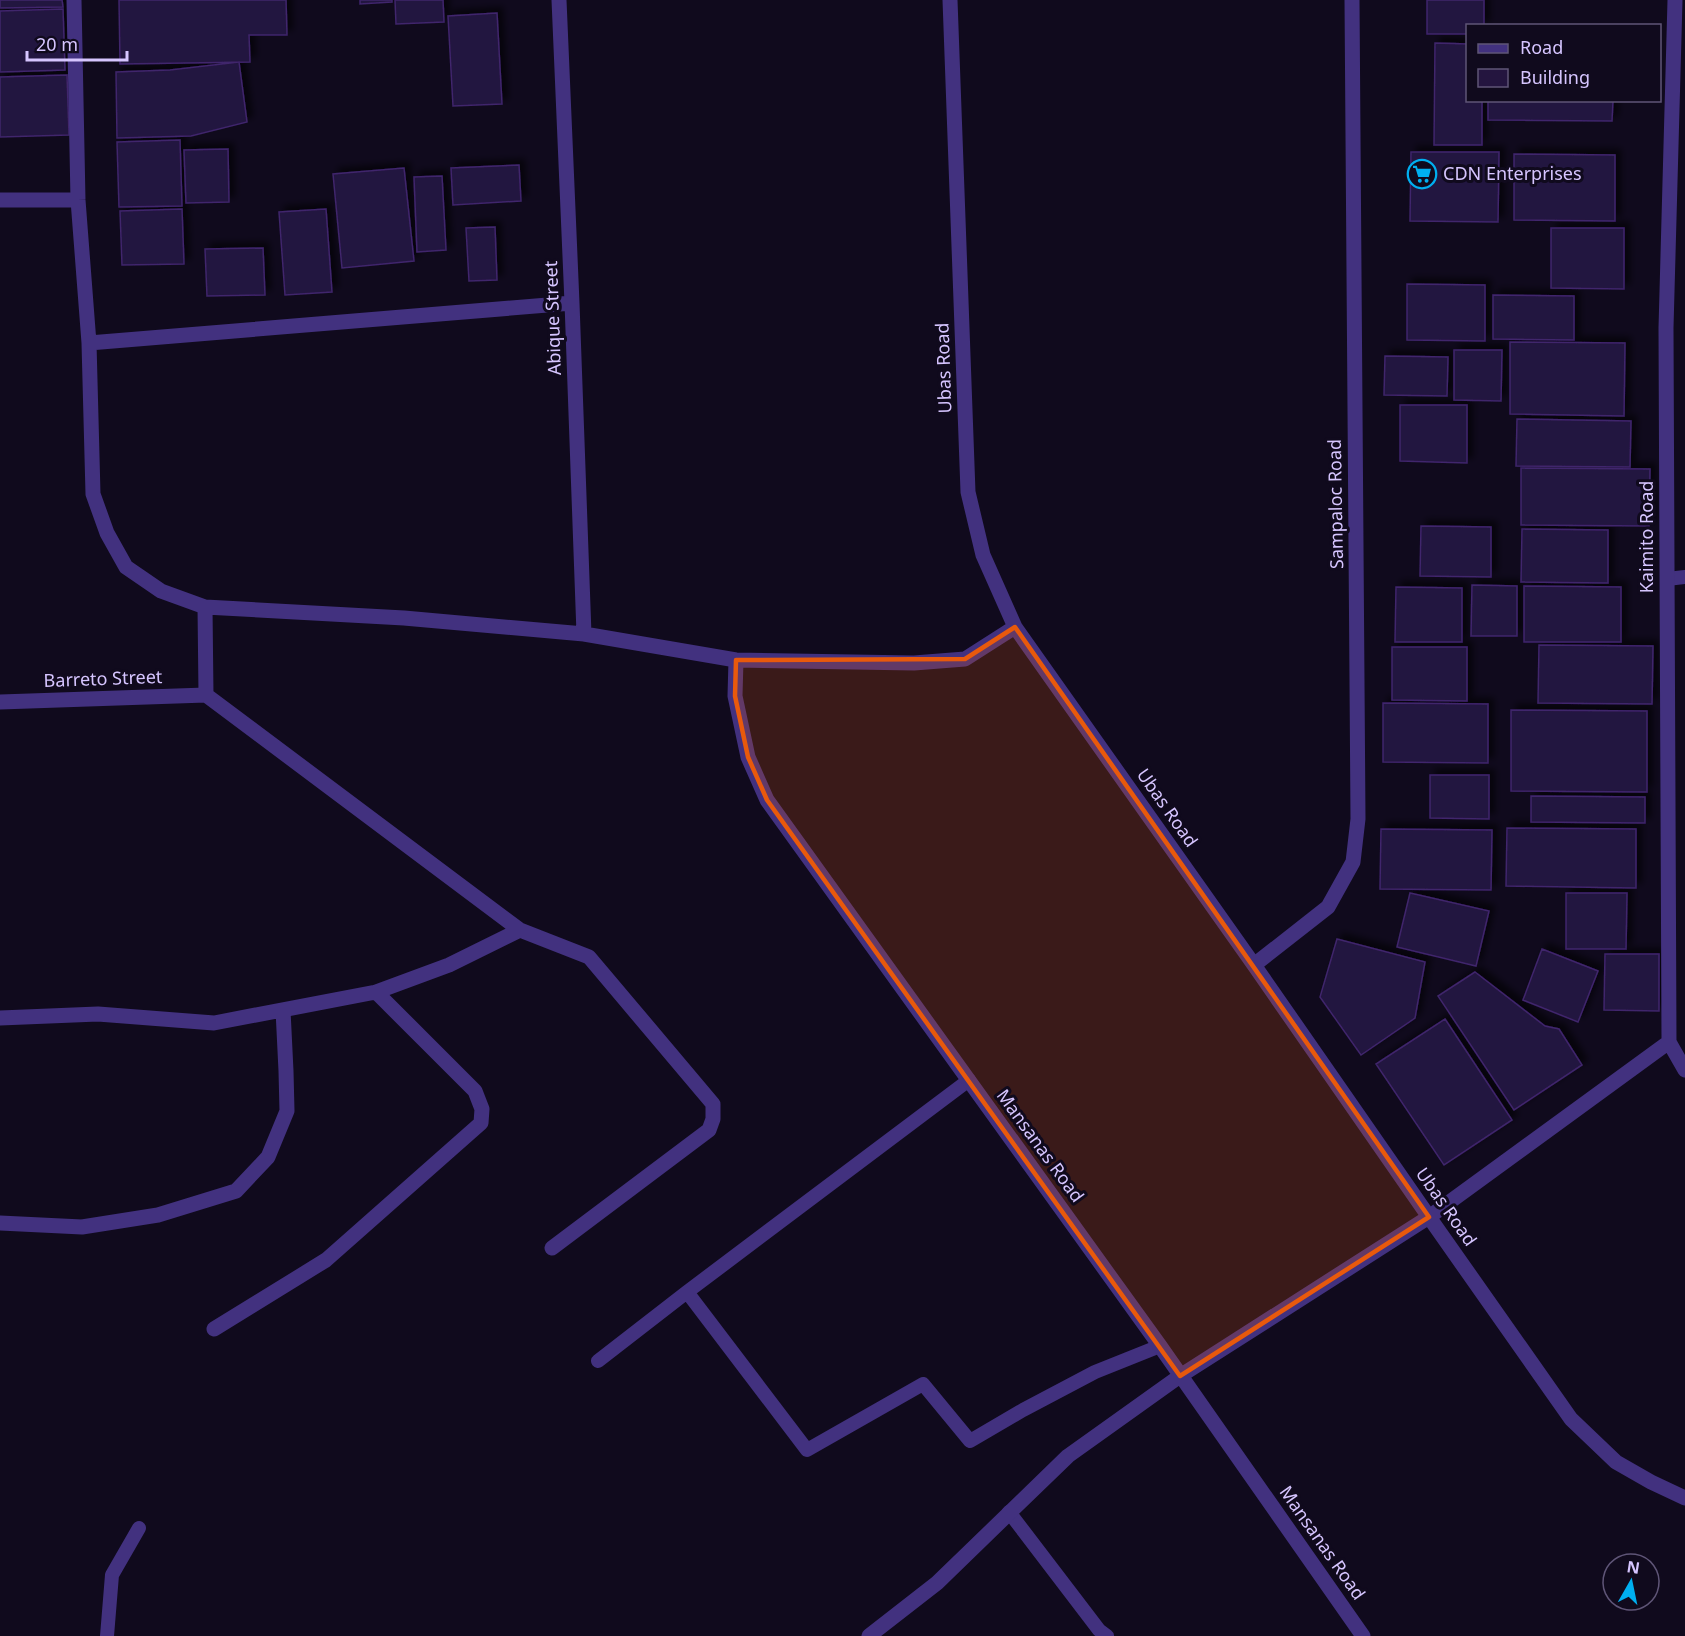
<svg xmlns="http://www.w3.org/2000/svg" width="1685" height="1636" font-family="'Noto Sans',sans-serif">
<defs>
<filter id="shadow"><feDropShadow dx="5.5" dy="-5.5" stdDeviation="3" flood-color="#0009"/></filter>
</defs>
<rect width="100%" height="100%" fill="#100a1d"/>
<path fill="#24153f" stroke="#3f256c" stroke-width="1.5" filter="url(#shadow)" d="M0,0H62L63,7L0,8Z
M119,0H286L287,35H249L250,62L120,64Z
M360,0H392V2L360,4Z
M395,0H443L444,22L396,24Z
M1427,0H1484V26H1468V34H1427Z
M63,9L65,70L0,72V11Z
M497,13L502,104L453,106L448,16Z
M1435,43L1468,44V100H1482V145H1434Z
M239,62L247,122L191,136L117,138L116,72L170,70Z
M67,75L69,135L0,137V77Z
M1488,100H1613L1612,121L1488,120Z
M180,140L182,206L119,207L117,142Z
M228,149L229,202L186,203L184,150Z
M1411,152H1499L1498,222L1410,221Z
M1514,154L1615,155V221L1514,220Z
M519,165L521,201L453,205L451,168Z
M404,168L414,261L342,268L333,174Z
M442,176L446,250L417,252L414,177Z
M182,209L184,264L122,265L120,211Z
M326,209L332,292L285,295L279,212Z
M495,227L497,280L469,281L466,228Z
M1551,228H1624V289L1551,288Z
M263,248L265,295L207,296L205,249Z
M1407,284L1485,285V341L1407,340Z
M1493,295L1574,296V340L1493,339Z
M1510,342L1625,343L1624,416L1510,414Z
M1454,350H1502L1501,401L1454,400Z
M1385,356L1448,357L1447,396L1384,395Z
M1400,405H1467V463L1400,461Z
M1517,419L1631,421L1630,467L1516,466Z
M1521,468L1650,469L1649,526L1521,525Z
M1421,526L1491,527V577L1420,576Z
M1522,529L1608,530V583L1521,582Z
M1472,585L1517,586V636H1471Z
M1524,586L1621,587V642H1524Z
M1396,587L1462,588V642H1395Z
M1539,645L1653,646L1652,704L1538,703Z
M1392,647H1467V701L1392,700Z
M1383,703L1488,704V763L1383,762Z
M1511,710L1647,711V792L1511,791Z
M1430,775H1489V819L1430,818Z
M1531,796L1645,797V823L1531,822Z
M1507,828L1636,829V888L1506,886Z
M1381,829L1492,830L1491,890L1380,889Z
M1410,893L1489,911L1476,966L1397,947Z
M1566,893H1627L1626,949H1566Z
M1337,939L1425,962L1415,1018L1361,1055L1320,997Z
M1542,949L1598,971L1578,1022L1523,1000Z
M1605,954H1659V1011L1604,1010Z
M1475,972L1545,1026L1559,1029L1582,1065L1514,1110L1438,996Z
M1445,1019L1512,1120L1444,1165L1376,1064Z"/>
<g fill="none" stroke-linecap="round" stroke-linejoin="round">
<path stroke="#42317f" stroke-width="14" d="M1667,579L1685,577
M687,1292L807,1450L923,1384L970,1441L1023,1410L1095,1372L1160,1346
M598,1361L687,1292L969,1080
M1009,1512L1099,1630L1107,1636
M107,1636L112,1575L139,1528"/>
<path stroke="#42317f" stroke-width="15" d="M74,0L78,200L89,343L93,494L107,533L126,567L161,591L205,607L404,618L584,634L736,660L914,663L965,659L1015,627
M559,0L572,303L584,634
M950,0L968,492L983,555L1015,627L1254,965L1429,1217L1571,1419L1616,1462L1651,1482L1685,1498
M1675,0L1666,328L1669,1042L1685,1070
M0,200H78
M89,343L572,303
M205,607L206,695
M736,660L735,696L748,757L767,800L1160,1346L1363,1636
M206,695L520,930L589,957L713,1104V1119L709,1130L552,1248
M0,702L206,695
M1254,965L1328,907L1353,862L1358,819L1352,0
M0,1018L98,1014L214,1023L376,992L449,965L520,930
M0,1223L82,1227L158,1215L236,1191L268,1157L287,1111L286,1071L283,1010
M214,1329L326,1260L481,1123L482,1109L475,1091L376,992
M869,1636L937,1583L1068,1456L1180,1376L1429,1217L1669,1042"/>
</g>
<path fill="#e8590c" fill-opacity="0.2" stroke="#e8590c" stroke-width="4.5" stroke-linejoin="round" d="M1015,627L1429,1217L1180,1376L767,800L748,757L735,696L736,660L965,659Z"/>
<defs>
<g id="supermarket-ring" transform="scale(1.5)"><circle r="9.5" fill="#100a1d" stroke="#00aff0" stroke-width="1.5"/><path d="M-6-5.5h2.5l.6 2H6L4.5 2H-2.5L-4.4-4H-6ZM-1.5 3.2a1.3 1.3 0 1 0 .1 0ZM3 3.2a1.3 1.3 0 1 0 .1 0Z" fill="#00aff0"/></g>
</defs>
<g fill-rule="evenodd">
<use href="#supermarket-ring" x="1422" y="174"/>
</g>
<g text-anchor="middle" stroke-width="6" stroke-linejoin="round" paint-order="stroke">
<g font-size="18" fill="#d6c5ff" stroke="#100a1d" text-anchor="start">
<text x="1443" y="180">CDN Enterprises</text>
</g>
<g font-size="18" fill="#d6c5ff" stroke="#100a1d">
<text transform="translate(553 318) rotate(-92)" y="6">Abique Street</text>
<text transform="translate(944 368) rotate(-92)" y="6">Ubas Road</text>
<text transform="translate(1336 504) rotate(-91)" y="6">Sampaloc Road</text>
<text transform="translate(1647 537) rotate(-90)" y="6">Kaimito Road</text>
<text transform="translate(103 679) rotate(-2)" y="6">Barreto Street</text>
<text transform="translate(1167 808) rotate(55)" y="6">Ubas Road</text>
<text transform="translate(1040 1146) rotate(54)" y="6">Mansanas Road</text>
<text transform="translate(1446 1207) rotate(55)" y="6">Ubas Road</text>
<text transform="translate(1322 1543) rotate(55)" y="6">Mansanas Road</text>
</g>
</g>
<rect x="1466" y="24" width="195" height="78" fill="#100a1d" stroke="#5f5577" stroke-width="1.5"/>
<rect x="1478" y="44" width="30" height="9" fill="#42317f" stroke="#5f5577" stroke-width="1.5"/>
<text x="1520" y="54" font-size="18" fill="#d6c5ff">Road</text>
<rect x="1478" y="69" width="30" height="18" fill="#24153f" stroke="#5f5577" stroke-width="1.5"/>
<text x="1520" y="84" font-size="18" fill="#d6c5ff">Building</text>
<g transform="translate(1631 1582) rotate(9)"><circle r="28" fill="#100a1d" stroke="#5f5577" stroke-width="1.5"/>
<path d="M0-4.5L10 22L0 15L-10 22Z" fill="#00aff0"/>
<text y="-9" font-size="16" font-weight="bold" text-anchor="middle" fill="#d6c5ff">N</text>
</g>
<path d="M27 51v9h100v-9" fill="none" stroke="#d6c5ff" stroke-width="3"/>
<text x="36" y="51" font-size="18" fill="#d6c5ff" stroke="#100a1d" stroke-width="4.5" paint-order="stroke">20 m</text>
</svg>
